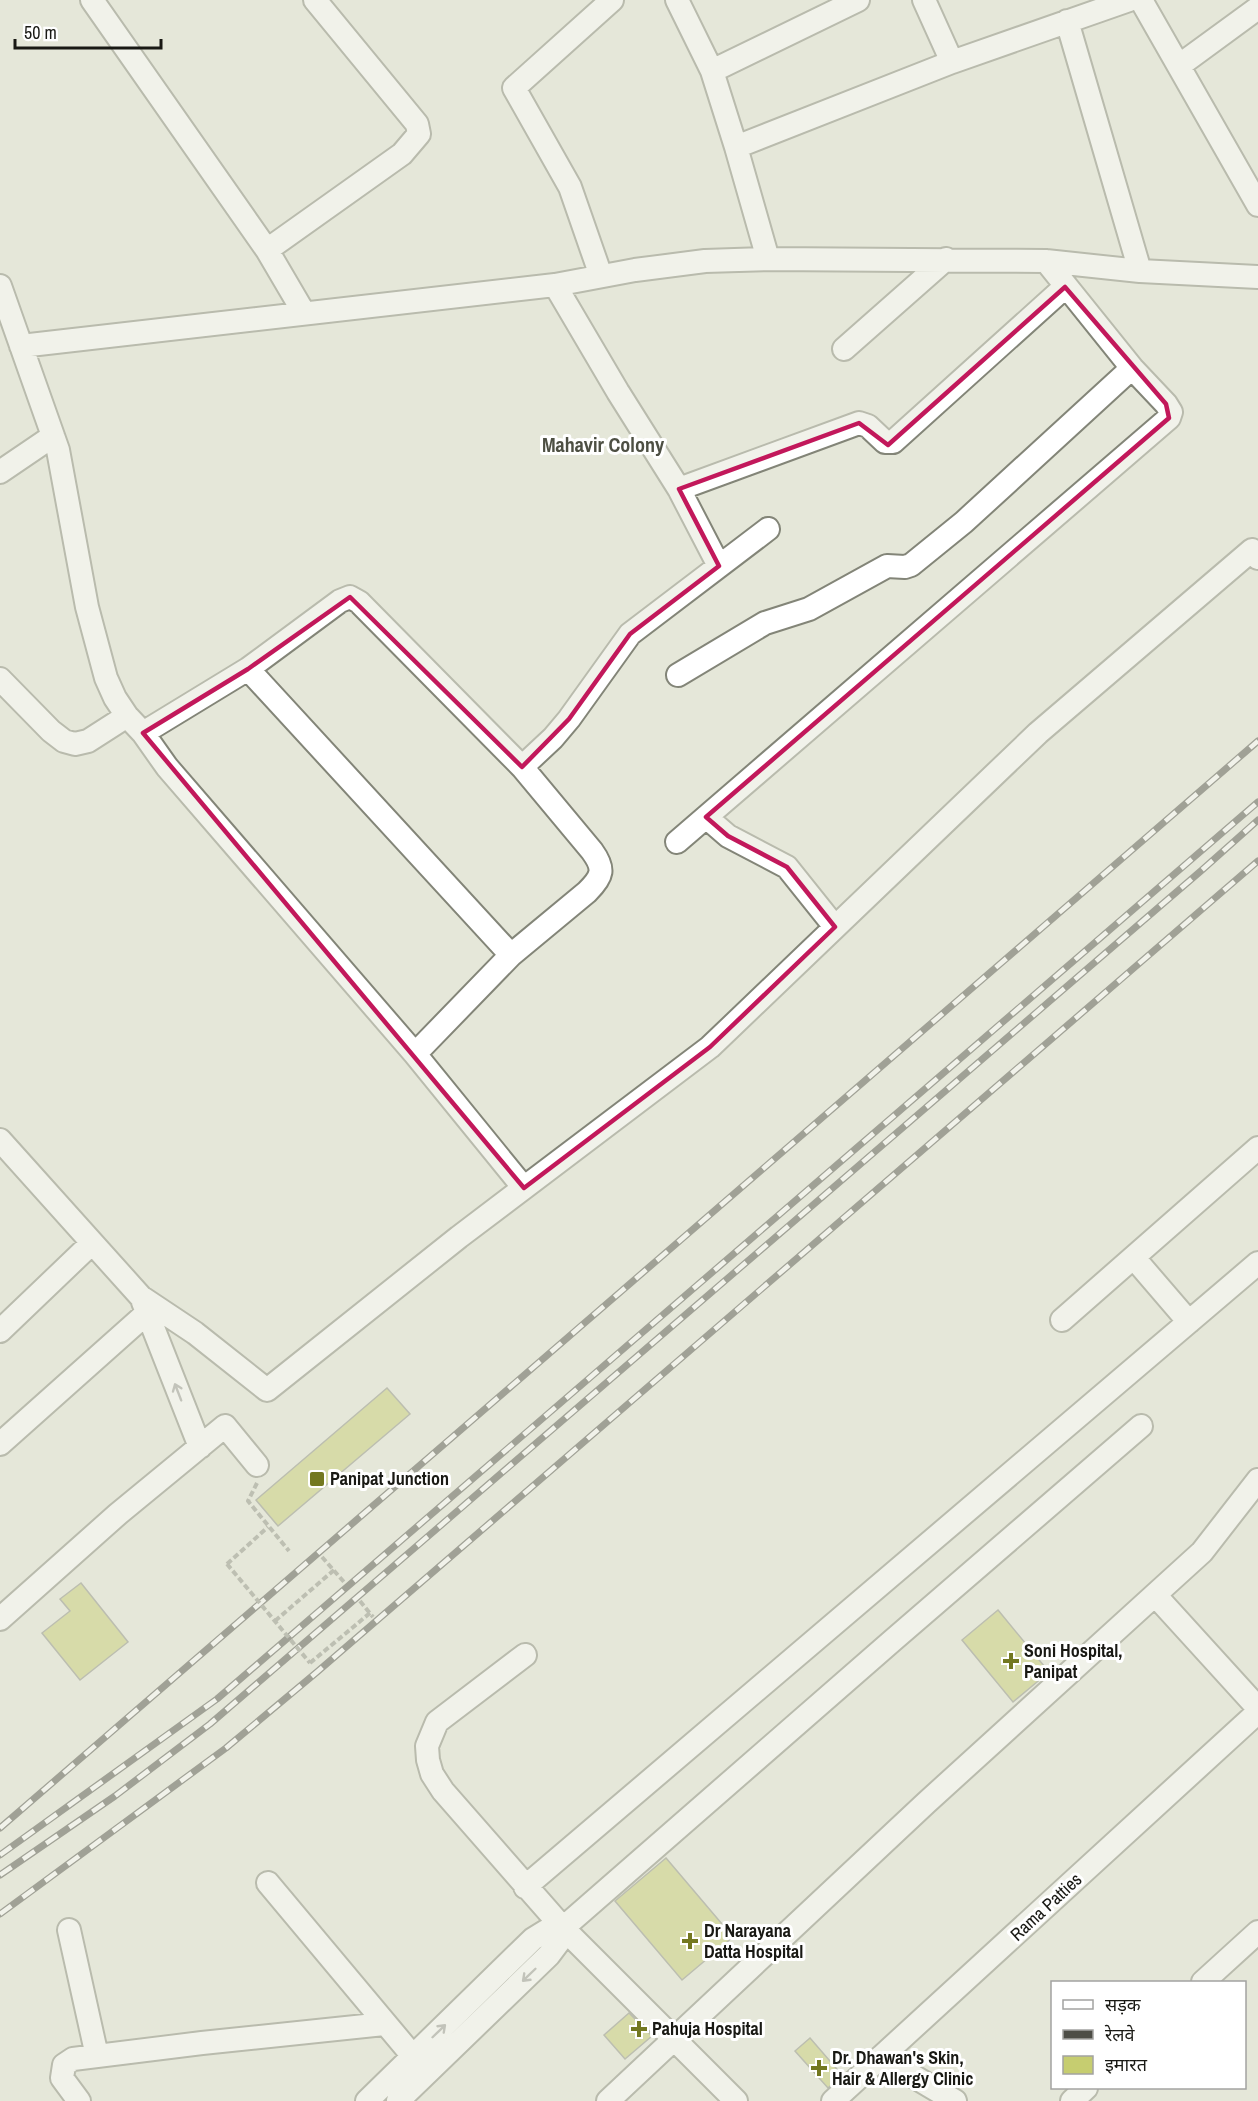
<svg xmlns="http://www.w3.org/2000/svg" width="1258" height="2101" font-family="'Archivo Narrow','Noto Sans Devanagari',sans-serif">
<rect width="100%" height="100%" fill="#e5e7d9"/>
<path fill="#c6cd70" stroke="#8a8c7f" stroke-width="1.5" d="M387,1388L410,1414L278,1526L256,1500Z
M81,1583L128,1642L80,1680L42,1633L70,1611L60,1599Z
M998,1610L1049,1672L1013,1702L962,1640Z
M666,1858L733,1937L682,1980L615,1901Z
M629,2013L652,2036L625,2059L604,2035Z
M810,2038L842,2075L828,2088L795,2051Z"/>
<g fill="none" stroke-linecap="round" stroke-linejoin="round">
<g stroke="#838578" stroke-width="26">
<path id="minor" d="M92,0L267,250L304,313
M677,0L712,71L736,147L768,259
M924,0L952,62
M1141,0L1258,205
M1067,21L1140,271
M1180,65L1258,8
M712,71L858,0
M736,147L952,62L1129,0
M267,250L402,154L419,134L417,124L315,0
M601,276L570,187L514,88L612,0
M555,285L618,392L679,489L719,566
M0,286L58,450L87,607L106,678L115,698L127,716L143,733L167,767L415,1054L524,1188
M21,346L555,285L635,270L705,261L768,259L1046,261L1140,271L1258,277
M844,349L946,259
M0,472L53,436
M679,489L859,423L868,426L885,442H893L1065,287
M248,669L511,955
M678,675L765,623L809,609L887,566L905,567L911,565L964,522L1132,368
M0,679L51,731L64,741L75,744L88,741L127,716
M143,733L248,669L340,601L350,597L359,602L522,767L592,851C605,869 603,876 587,892L511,955L415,1054
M522,767L553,738L569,719L630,634L768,529
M706,817L728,836L787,867L835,927
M677,842L1169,418L1171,412L1166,404L1132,368L1046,261
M0,1140L141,1297L195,1333L267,1390L459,1237L710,1047L1038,733L1252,550L1258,558
M1134,1258L1189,1322
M143,1302L200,1447
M1062,1320L1258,1148
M0,1331L92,1243
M0,1444L147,1313
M1156,1596L1258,1708
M0,1619L118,1514L225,1426L257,1465
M525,1655L437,1722L427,1746L428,1760L432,1774L443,1791L563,1928L736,2101
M268,1883L422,2067
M525,1887L1258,1263
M69,1930L97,2056
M1203,1982L1258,1932
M881,2057L955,2101
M79,2101L62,2078L64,2065L73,2059L202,2043L384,2024
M367,2101L533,1939L546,1931L563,1928
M398,2101L549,1955L558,1943L563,1928L892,1641L1141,1426
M608,2101L926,1803L1202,1552L1258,1480
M833,2101L1258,1712
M1072,2101L1086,2088"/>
</g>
<path stroke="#8d8e84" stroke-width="4" stroke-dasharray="6 3" stroke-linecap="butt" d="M257,1483L248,1501L289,1551
M322,1557L344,1582
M227,1564L268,1527
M360,1601L373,1617
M275,1621L334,1570
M310,1663L370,1613"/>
<use href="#minor" stroke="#fff" stroke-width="22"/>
<g stroke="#4d4d46" stroke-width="7">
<path id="rail" d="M0,1828L1258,741
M0,1855L217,1699L1258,802
M0,1875L115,1796L210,1724L1202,870L1258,820
M0,1914L226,1748L317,1672L1258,861"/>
</g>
<use href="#rail" stroke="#fff" stroke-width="4.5" stroke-dasharray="14" stroke-linecap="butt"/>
<path stroke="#8d8e84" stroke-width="4" stroke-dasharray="6 3" stroke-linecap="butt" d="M227,1564L310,1663"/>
</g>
<defs><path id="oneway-shaft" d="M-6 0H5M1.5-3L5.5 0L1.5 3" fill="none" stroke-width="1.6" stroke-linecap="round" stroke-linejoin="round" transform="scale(1.5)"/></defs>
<g stroke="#989895">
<use href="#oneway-shaft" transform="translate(178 1392) rotate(-111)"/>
<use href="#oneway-shaft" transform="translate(529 1975) rotate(136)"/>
<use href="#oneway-shaft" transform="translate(439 2031) rotate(-44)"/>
</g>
<path d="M0 0H1258V2101H0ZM1065,287L1166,404L1169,418L706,817L728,836L787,867L835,927L710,1047L524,1188L143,733L248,669L350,597L522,767L569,719L630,634L719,566L679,489L859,423L888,445Z" fill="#e5e7d9" fill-opacity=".55" fill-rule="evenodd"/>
<path fill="none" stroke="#c2185b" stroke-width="4.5" stroke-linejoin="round" d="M1065,287L1166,404L1169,418L706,817L728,836L787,867L835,927L710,1047L524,1188L143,733L248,669L350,597L522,767L569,719L630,634L719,566L679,489L859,423L888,445Z"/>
<g fill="#737820" stroke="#fff" stroke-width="2">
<rect x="309" y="1471" width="16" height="16" rx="3"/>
<path d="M1008 1652h6v6h6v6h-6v6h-6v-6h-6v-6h6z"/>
<path d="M687 1932h6v6h6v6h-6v6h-6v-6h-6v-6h6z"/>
<path d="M636 2020h6v6h6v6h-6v6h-6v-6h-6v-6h6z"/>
<path d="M816 2059h6v6h6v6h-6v6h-6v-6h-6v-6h6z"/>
</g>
<g text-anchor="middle" stroke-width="6" stroke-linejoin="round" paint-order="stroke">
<g font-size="18" font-weight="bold" fill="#191914" stroke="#fff" text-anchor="start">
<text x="330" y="1485">Panipat Junction</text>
<text x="1024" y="1657">Soni Hospital,<tspan x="1024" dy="21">Panipat</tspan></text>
<text x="704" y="1937">Dr Narayana<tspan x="704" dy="21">Datta Hospital</tspan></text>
<text x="652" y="2035">Pahuja Hospital</text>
<text x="832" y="2064">Dr. Dhawan's Skin,<tspan x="832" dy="21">Hair &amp; Allergy Clinic</tspan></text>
</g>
<g font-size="18" fill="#191914" stroke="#fff">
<text transform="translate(1046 1907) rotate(-43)" y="6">Rama Patties</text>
</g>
<g font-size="20" font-weight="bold" fill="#4d4f43" stroke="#fff">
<text x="603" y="452">Mahavir Colony</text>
</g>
</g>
<rect x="1051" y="1981" width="195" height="108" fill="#ffffff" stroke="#a3a3a1" stroke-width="1.5"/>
<rect x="1063" y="2000" width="30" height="9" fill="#ffffff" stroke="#a3a3a1" stroke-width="1.5"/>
<text x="1105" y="2011" font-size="18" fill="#191914">सड़क</text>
<rect x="1063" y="2030" width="30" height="9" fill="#4d4d46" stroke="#a3a3a1" stroke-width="1.5"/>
<text x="1105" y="2041" font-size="18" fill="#191914">रेलवे</text>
<rect x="1063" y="2056" width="30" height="18" fill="#c6cd70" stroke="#a3a3a1" stroke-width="1.5"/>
<text x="1105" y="2071" font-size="18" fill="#191914">इमारत</text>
<path d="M15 39v9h146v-9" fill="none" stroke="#191914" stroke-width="3"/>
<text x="24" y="39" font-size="18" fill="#191914" stroke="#ffffff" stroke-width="4.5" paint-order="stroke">50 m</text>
</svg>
